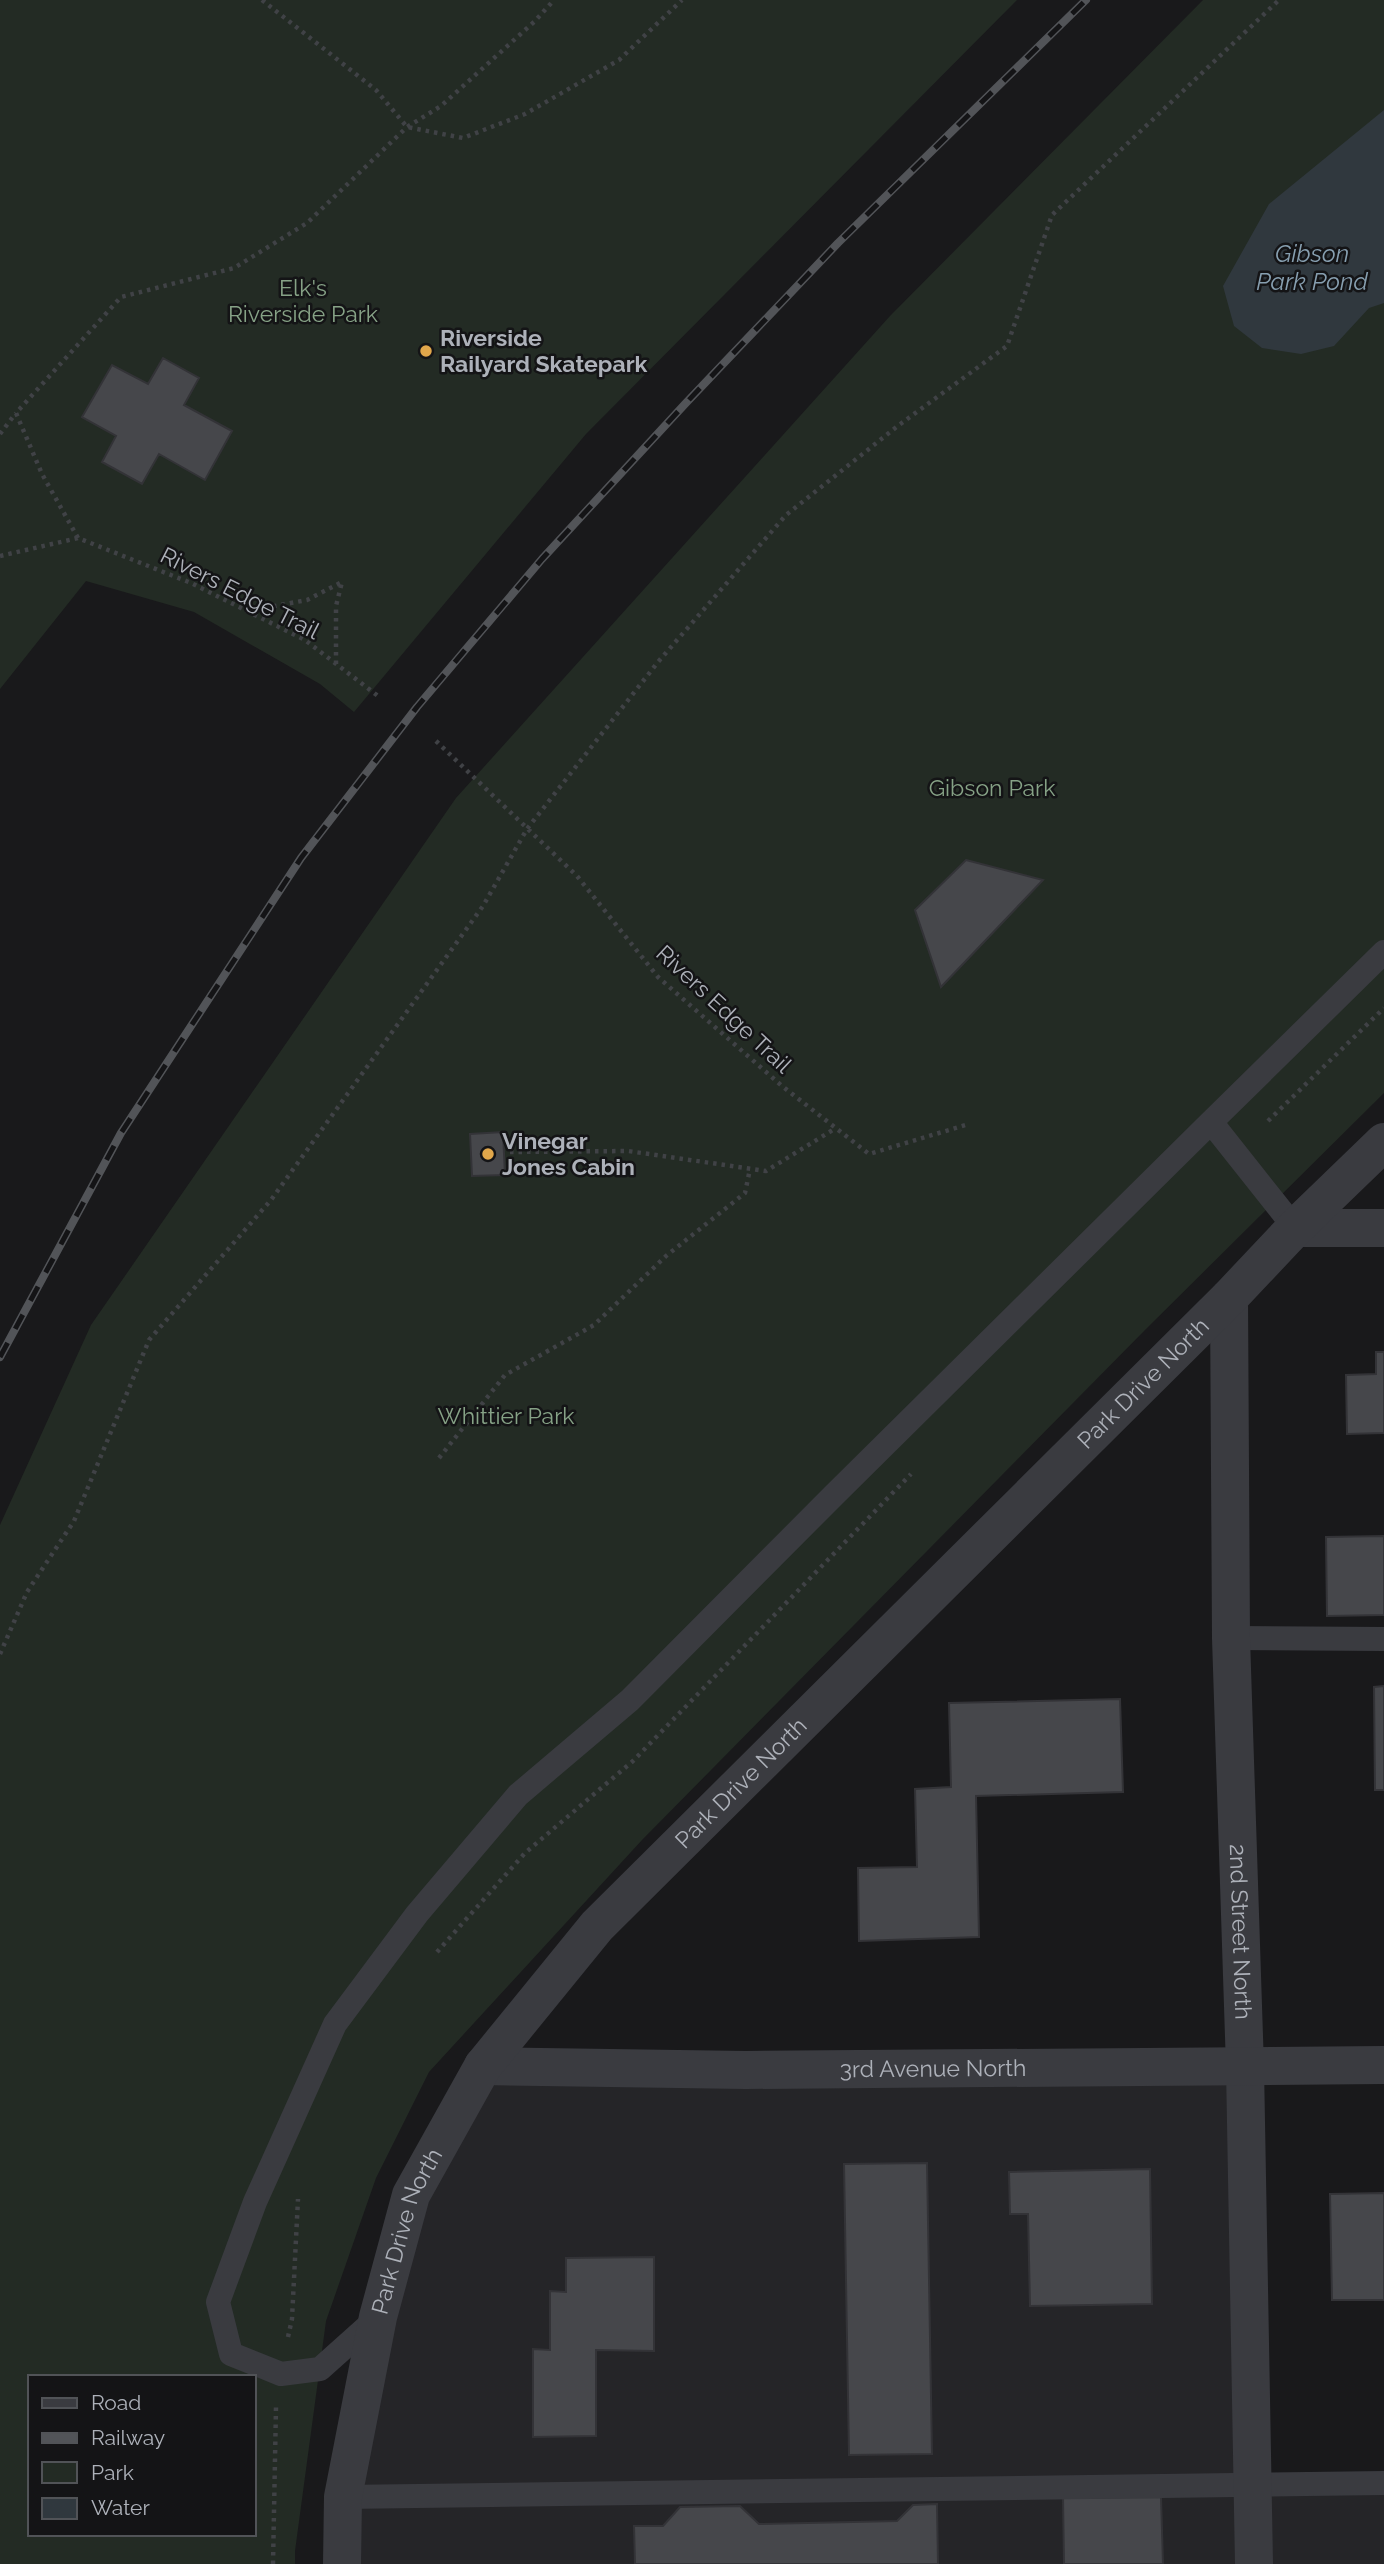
<svg xmlns="http://www.w3.org/2000/svg" width="1384" height="2564" font-family="Raleway,sans-serif">
<rect width="100%" height="100%" fill="#19191b"/>
<path fill="#252528" d="M483,2066L1245,2067L1252,2484L1384,2483V2564H343L378,2317Z"/>
<path fill="#232b24" fill-rule="evenodd" d="M0,0H1017L586,434L354,712L320,684L194,612L86,581L0,689Z
M1203,0H1384V1093L1146,1329L642,1840L429,2072L376,2178L326,2321L295,2551V2564H0V1525L91,1325L456,798L890,316ZM30,2377H254V2534H30Z"/>
<path fill="#30383e" d="M1384,110V303L1369,308L1334,346L1301,354L1262,348L1234,326L1223,286L1269,204Z"/>
<path fill="#46474b" stroke="#333337" stroke-width="2" d="M163,358L199,378L184,405L232,431L205,480L159,454L142,484L102,462L116,436L82,417L112,365L148,384Z
M966,860L1043,880L941,987L915,910Z
M503,1132L505,1175L472,1176L470,1134Z
M1376,1352H1384V1433L1347,1434L1346,1375L1376,1374Z
M1384,1536V1615L1327,1616L1326,1537Z
M1384,1686V1790H1375L1374,1687Z
M1120,1699L1123,1792L976,1796L979,1937L859,1941L858,1868L917,1867L915,1789L951,1787L949,1703Z
M927,2163L932,2454L849,2455L844,2164Z
M1150,2169L1152,2304L1030,2306L1028,2214H1010L1009,2172Z
M1384,2193V2300H1332L1330,2194Z
M654,2257V2351L596,2350V2436L533,2437V2349L550,2350V2291L566,2292V2258Z
M1161,2497L1163,2564H1064L1063,2498Z
M937,2504L938,2564H635L634,2526H663L680,2507L740,2506L759,2524L897,2521L913,2505Z"/>
<g fill="none" stroke-linecap="round" stroke-linejoin="round">
<path stroke="#404246" stroke-width="4.5" stroke-dasharray="3.5 5" stroke-linecap="butt" d="M262,0L376,90L407,127L463,138L525,114L619,60L682,0
M0,434L16,413
M78,538L42,474L16,413L121,297L234,268L307,223L407,127L441,106L535,21L554,0
M0,556L78,538L191,583L305,640L378,696
M248,611L307,600L342,582L336,606V664
M436,741L577,876L658,977L782,1086L869,1154L969,1124
M1268,1121L1384,1008
M510,1152L628,1151L766,1171L836,1128
M439,1458L505,1375L594,1325L666,1256L745,1193L750,1169
M0,1654L27,1592L74,1521L149,1340L271,1200L483,906L527,829L658,662L786,515L899,425L1007,346L1052,215L1279,0
M437,1952L525,1853L633,1761L911,1474
M288,2337L292,2319L298,2199
M273,2564L276,2407"/>
<path stroke="#3a3b40" stroke-width="24" d="M1295,1228L1211,1122L1384,952
M1231,1638L1384,1639
M377,2318L320,2369L281,2374L231,2354L218,2302L255,2202L335,2024L417,1914L518,1795L630,1700L834,1495L1211,1122
M343,2497L1384,2483"/>
<g stroke="#3a3b40" stroke-width="38">
<path d="M1295,1228H1384"/>
<path id="s1" d="M1229,1298L1231,1638L1245,2067L1254,2564"/>
<path id="s2" d="M483,2066L746,2070L1384,2065"/>
</g>
<path stroke="#3a3b40" stroke-width="38" id="s3" d="M342,2564L343,2497L378,2317L411,2195L483,2066L597,1926L1229,1298L1295,1228L1384,1142"/>
<g stroke="#525458" stroke-width="8">
<path id="rail" d="M0,1357L121,1133L301,858L417,707L542,559L685,404L838,243L1086,0"/>
</g>
<use href="#rail" stroke="#141416" stroke-width="5" stroke-dasharray="16" stroke-linecap="butt"/>
</g>
<g fill="#e1a74b" stroke="#141416" stroke-width="2.5">
<circle cx="426" cy="351" r="7"/>
<circle cx="488" cy="1154" r="7"/>
</g>
<g text-anchor="middle" stroke-width="5" stroke-linejoin="round" paint-order="stroke">
<g font-size="23" fill="#86a286" stroke="#141416">
<text x="303" y="296">Elk's<tspan x="303" dy="26">Riverside Park</tspan></text>
<text x="992" y="796">Gibson Park</text>
<text x="506" y="1424">Whittier Park</text>
</g>
<g font-size="23" font-weight="bold" fill="#adb1b9" stroke="#141416" text-anchor="start">
<text x="440" y="346">Riverside<tspan x="440" dy="26">Railyard Skatepark</tspan></text>
<text x="502" y="1149">Vinegar<tspan x="502" dy="26">Jones Cabin</tspan></text>
</g>
<g font-size="23" fill="#adb1b9" stroke="#141416">
<text transform="translate(240 593) rotate(27)" y="8">Rivers Edge Trail</text>
<text transform="translate(724 1009) rotate(43)" y="8">Rivers Edge Trail</text>
<text dy="8" stroke="none"><textPath href="#s3" startOffset="1475">Park Drive North</textPath></text>
<text dy="8" stroke="none"><textPath href="#s3" startOffset="908">Park Drive North</textPath></text>
<text dy="8" stroke="none"><textPath href="#s1" startOffset="634">2nd Street North</textPath></text>
<text dy="8" stroke="none"><textPath href="#s2" startOffset="450">3rd Avenue North</textPath></text>
<text dy="8" stroke="none"><textPath href="#s3" startOffset="341">Park Drive North</textPath></text>
</g>
<g font-size="24" font-style="italic" fill="#879fb0" stroke="#141416">
<text x="1312" y="262">Gibson<tspan x="1312" dy="28">Park Pond</tspan></text>
</g>
</g>
<rect x="28" y="2375" width="228" height="161" fill="#141416" stroke="#515357" stroke-width="2"/>
<rect x="42" y="2398" width="35" height="10" fill="#3a3b40" stroke="#515357" stroke-width="2"/>
<text x="91" y="2410" font-size="21" fill="#adb1b9">Road</text>
<rect x="42" y="2433" width="35" height="10" fill="#525458" stroke="#515357" stroke-width="2"/>
<text x="91" y="2445" font-size="21" fill="#adb1b9">Railway</text>
<rect x="42" y="2462" width="35" height="21" fill="#232b24" stroke="#515357" stroke-width="2"/>
<text x="91" y="2480" font-size="21" fill="#adb1b9">Park</text>
<rect x="42" y="2498" width="35" height="21" fill="#30383e" stroke="#515357" stroke-width="2"/>
<text x="91" y="2515" font-size="21" fill="#adb1b9">Water</text>
</svg>
